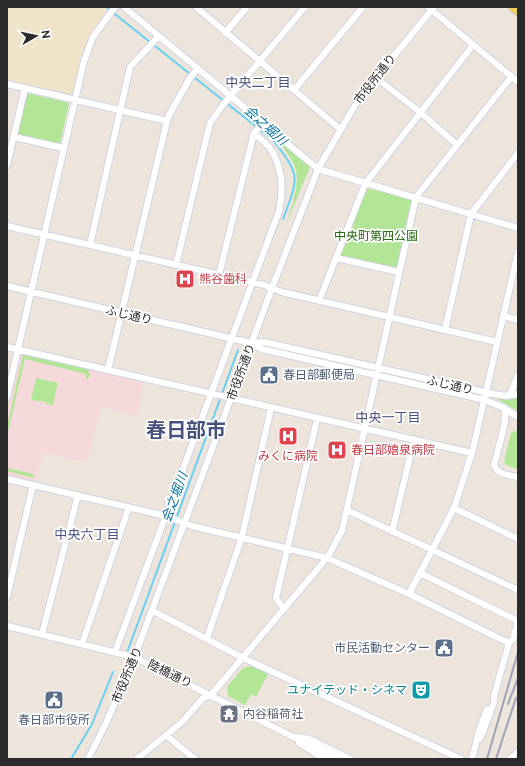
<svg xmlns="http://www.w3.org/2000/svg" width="525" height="766" font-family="'Public Sans','Noto Sans JP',sans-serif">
<rect width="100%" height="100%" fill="#ede5dc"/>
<path fill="#efe3ca" d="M7,7H104L107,9L89,36L73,94L70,96L7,81Z"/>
<path fill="#f4d8da" d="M20,352L144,382L136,416L100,407L87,463L43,453L36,482L7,475V408Z"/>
<path fill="#b2e696" d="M27,93L69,103L60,144L17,134Z
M278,141L310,167L287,222C291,206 301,184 295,167C292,158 284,149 278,141Z
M366,188L413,199L396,270L338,257Z
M264,344L371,370V371L263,346Z
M23,354L88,369L90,376L86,380V374L25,359L7,436V427Z
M383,372L477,393L476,395L382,374Z
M36,378L58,383L53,405L46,404V402L31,400Z
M518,397V411L497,399L515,398Z
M514,431L518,432V469L506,465L504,462L511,433Z
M7,468L34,474L33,478L7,471Z
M252,666L268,674L256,697L251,694L245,705L228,696L227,687L243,668Z"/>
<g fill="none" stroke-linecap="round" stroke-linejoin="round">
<path stroke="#6ad0f3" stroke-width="2" d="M106,7L273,140C301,176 299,177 283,219
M128,650L238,350
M71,759L92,724L113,672"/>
<g stroke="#d1d4e4" stroke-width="8">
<path id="minor" d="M124,7L318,169L518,228
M196,7L340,129
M428,7L518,82
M225,33L247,7
M375,77L420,112L457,145
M7,84L167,121
M294,90L363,7
M14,137L63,148
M7,165L25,88
M7,226L264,285L282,292L497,342
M90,245L130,67L159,36
M336,258L399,272
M176,265L210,123L222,106L305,7
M219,275L254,133L263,123
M7,286L251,343L262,349L485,400L504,408L518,417
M319,301L365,184L473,45
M503,316L518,320
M445,330L471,214L518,153
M251,343L264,342L493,394L507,396L518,394
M7,347L472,453
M108,370L168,117L190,78L198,68
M507,396L511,392L518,375
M7,397L84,61L93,37L115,7
M504,408C509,418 497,452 494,465C498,475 508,475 518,477
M7,479L166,516L192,526L327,558L409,594L509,643
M454,508L518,539
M347,510L518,590
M392,532L414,440
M420,573L518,621
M409,594L454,508L472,453L518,252
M7,597L33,485
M284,609L276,598L317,419
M153,611L243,658L461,759
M7,626L134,657L337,759
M42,634L78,495
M207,638L242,537L271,408
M82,644L129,507
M115,652L279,211C284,189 283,168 270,148C266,143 259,138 254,133
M167,736L195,759
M295,737L309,739L350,759
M478,740L481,737L494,702V696L509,643L513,639L518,621
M299,743L325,759
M88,759L107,721L139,645L272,288L318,169L358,100L434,7
M137,759L182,722L203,698L211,695L327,558L342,531L416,197L512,76
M472,759L479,731L487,709
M510,759L518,752"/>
</g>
<g stroke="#c8c8c8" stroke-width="10">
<path id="major" d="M513,7L518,11"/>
</g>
<use href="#minor" stroke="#fff" stroke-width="6"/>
<use href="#major" stroke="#f6cf58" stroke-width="8"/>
<path stroke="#9ea2b5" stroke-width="2" d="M508,704L518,678
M487,759L518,652
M496,759L516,698"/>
</g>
<defs>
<g id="hospital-square" transform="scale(1)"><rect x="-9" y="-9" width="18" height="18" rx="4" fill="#e0444e" stroke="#fff"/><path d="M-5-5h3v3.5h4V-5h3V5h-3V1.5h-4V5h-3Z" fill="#fff"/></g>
<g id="civic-square" transform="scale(1)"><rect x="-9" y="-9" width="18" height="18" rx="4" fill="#5c6f8a" stroke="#fff"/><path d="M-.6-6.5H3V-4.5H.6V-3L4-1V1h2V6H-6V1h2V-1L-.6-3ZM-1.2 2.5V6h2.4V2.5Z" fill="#fff"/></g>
<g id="theatre-square" transform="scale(1)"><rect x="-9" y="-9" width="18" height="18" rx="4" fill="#0f9aa8" stroke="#fff"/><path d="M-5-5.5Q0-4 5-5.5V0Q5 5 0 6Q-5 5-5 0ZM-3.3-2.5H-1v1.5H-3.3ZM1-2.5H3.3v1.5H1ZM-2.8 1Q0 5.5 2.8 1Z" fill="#fff"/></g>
<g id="temple-square" transform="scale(1)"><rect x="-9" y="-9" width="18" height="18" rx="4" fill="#6b7280" stroke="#fff"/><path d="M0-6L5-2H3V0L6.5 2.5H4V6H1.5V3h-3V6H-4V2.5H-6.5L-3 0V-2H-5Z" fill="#fff"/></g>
</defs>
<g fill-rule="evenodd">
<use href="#hospital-square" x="185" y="279"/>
<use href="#civic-square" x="269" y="375"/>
<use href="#hospital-square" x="288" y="436"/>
<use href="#hospital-square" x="337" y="450"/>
<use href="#civic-square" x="444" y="648"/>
<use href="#theatre-square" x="421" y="690"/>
<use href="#civic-square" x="54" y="700"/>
<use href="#temple-square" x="229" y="714"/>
</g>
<g text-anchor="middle" stroke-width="3.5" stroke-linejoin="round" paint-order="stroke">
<g font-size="12" fill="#2a2a2a" stroke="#fff">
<text transform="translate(375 79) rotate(-52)" y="4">市役所通り</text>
<text transform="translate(129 315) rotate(13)" y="4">ふじ通り</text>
<text transform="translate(241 372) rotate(-70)" y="4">市役所通り</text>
<text transform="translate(450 385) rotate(13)" y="4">ふじ通り</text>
<text transform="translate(170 674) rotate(26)" y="4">陸橋通り</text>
<text transform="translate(127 675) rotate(-67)" y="4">市役所通り</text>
</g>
<g font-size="12" fill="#296a17" stroke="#fff">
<text x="376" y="240">中央町第四公園</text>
</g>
<g font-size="12" fill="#be3a42" stroke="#fff" text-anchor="start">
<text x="199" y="283">熊谷歯科</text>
<text x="351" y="454">春日部嬉泉病院</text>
<text x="288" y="460" text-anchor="middle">みくに病院</text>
</g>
<g font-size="12" fill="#4e5e75" stroke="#fff" text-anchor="start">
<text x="283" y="379">春日部郵便局</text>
<text x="430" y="652" text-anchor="end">市民活動センター</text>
<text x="54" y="724" text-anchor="middle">春日部市役所</text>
</g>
<g font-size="12" fill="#0d838f" stroke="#fff" text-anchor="end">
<text x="407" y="694">ユナイテッド・シネマ</text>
</g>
<g font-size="12" fill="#5b616d" stroke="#fff" text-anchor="start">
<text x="243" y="718">内谷稲荷社</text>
</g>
<g font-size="13" fill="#49527d" stroke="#fff">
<text x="258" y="87">中央二丁目</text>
<text x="388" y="422">中央一丁目</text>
<text x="87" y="539">中央六丁目</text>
</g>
<g font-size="13" font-style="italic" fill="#086da0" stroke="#fff">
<text transform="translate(266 125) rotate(42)" y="5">会之堀川</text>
<text transform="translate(174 497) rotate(-70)" y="5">会之堀川</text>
</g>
<g font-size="20" font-weight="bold" fill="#49527d" stroke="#fff">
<text x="186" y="437">春日部市</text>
</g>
</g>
<rect width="525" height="766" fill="none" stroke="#2a2a2a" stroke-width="16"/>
<g transform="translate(36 36) rotate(81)" stroke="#ffffff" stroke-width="3" paint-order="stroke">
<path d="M0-3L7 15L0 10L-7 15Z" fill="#2a2a2a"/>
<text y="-6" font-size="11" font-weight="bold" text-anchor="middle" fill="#2a2a2a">N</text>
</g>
</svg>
